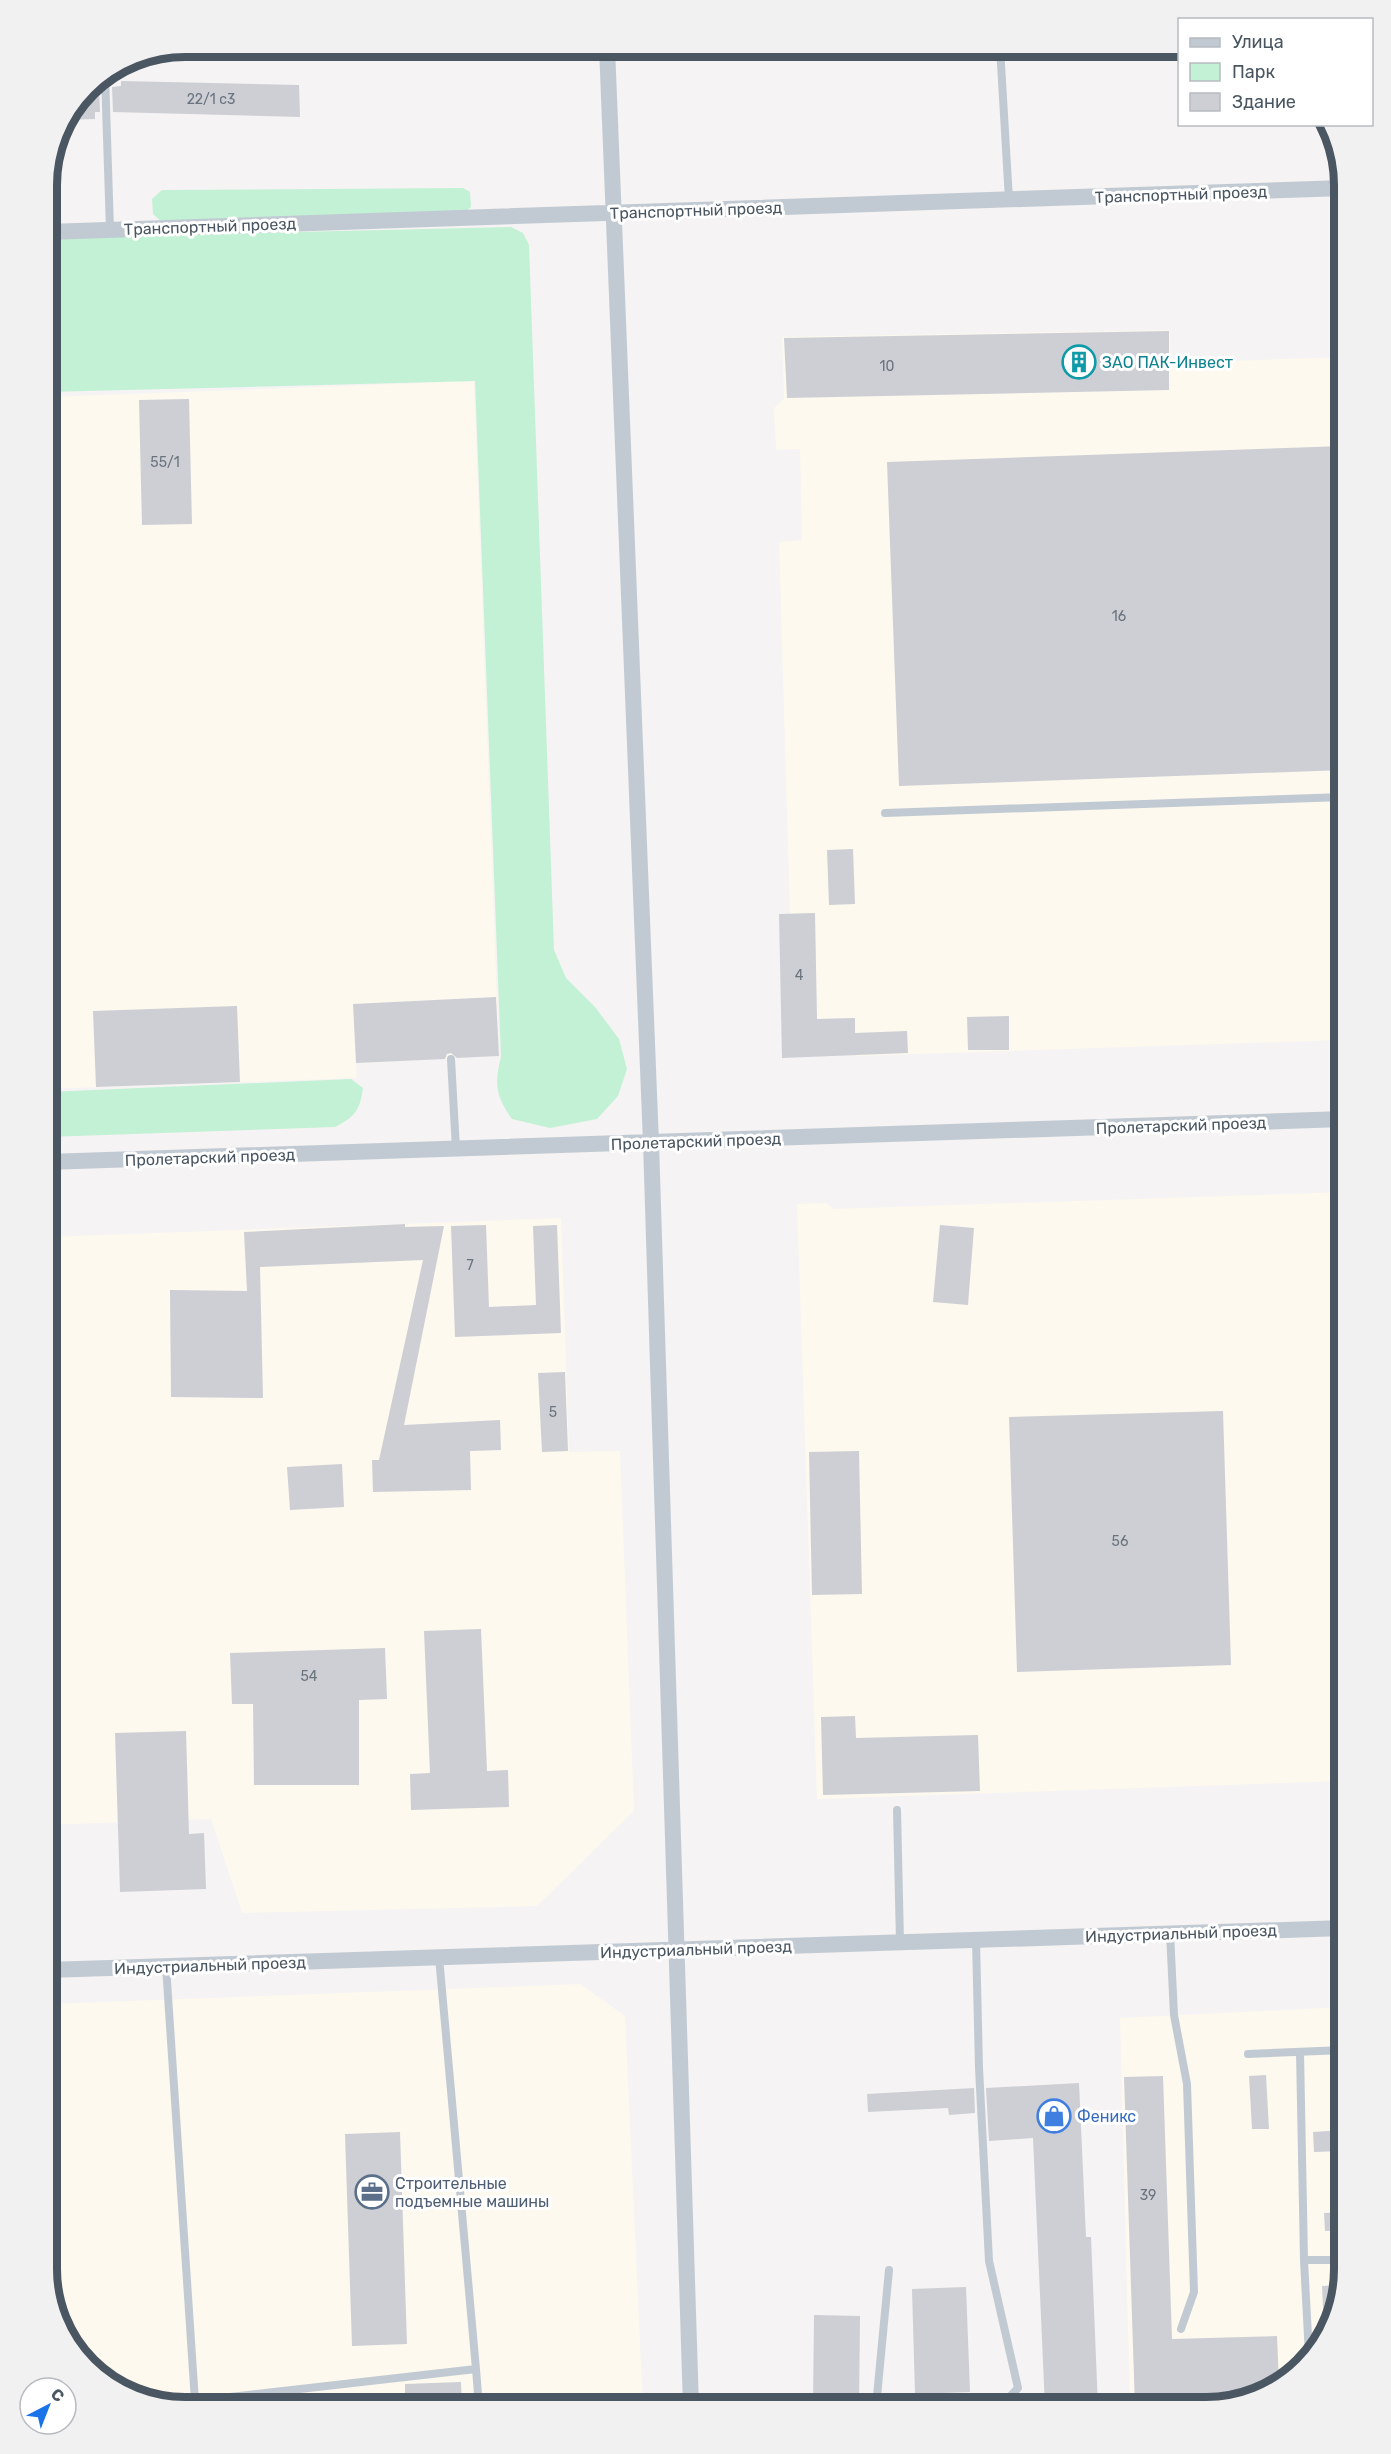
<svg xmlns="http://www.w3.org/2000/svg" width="1391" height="2454" font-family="Rubik,sans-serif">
<rect width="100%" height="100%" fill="#f5f3f3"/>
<path fill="#fdf9ef" d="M1170,330L1171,363L1344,357V1040L856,1056L855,1018L817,1019L815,932L790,915L779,542L802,540L800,449L776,450L774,408L784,399L782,337Z
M474,381L499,1056L356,1063L357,1078L47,1089V397Z
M1344,1192V1781L817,1799L797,1204L826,1203L834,1209Z
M561,1218L569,1452L620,1451L634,1811L537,1906L242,1913L211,1819L47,1825V1237Z
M580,1984L625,2016L643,2407H176L108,2384L61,2330L47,2269V2004Z
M1344,2007V2270L1321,2346L1267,2393L1206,2407H1130L1120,2018Z"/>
<path fill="#c3f1d5" d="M463,188L470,192L471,207L464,213L163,223L153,214L152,199L162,190Z
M511,227L523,233L529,245L554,950L566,978L595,1007L619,1039L627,1069L618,1096L597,1119L550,1128L512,1119C496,1096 494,1085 501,1057L475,381L47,392V238Z
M351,1079L363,1088C360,1110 355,1117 335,1127L47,1137V1092Z"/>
<path fill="#cdcfd5" d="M121,81L299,85L300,117L113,112L112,87L121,86Z
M87,87H99L100,112H95V119L63,120Z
M1169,331V390L787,398L784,338Z
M189,399L192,524L142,525L139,400Z
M1344,446V770L899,786L887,462Z
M853,849L855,904L829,905L827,850Z
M815,913L817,1019L855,1018V1033L907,1031L908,1053L782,1058L779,914Z
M496,997L499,1056L457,1058L451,1053L447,1054L445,1059L356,1063L353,1004Z
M237,1006L240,1082L96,1087L93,1011Z
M1009,1016V1050H968L967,1017Z
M405,1224V1227L444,1226L404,1425L500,1420L501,1450L470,1451L471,1490L373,1492L372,1460H379L423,1260L260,1267L263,1398L171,1397L170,1290L247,1291L244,1232Z
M486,1225L489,1307L536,1305L533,1226L557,1225L561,1333L455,1337L451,1226Z
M940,1225L974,1228L968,1305L933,1302Z
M565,1372L568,1451L542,1452L538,1373Z
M1223,1411L1231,1665L1017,1672L1009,1417Z
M859,1451L862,1594L812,1595L809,1452Z
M342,1464L344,1507L290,1510L287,1467Z
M481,1629L487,1771L508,1770L509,1807L411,1810L410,1774L430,1773L424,1631Z
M385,1648L387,1699L359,1700V1785H254L253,1704H232L230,1653Z
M855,1716L856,1738L978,1735L980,1791L823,1795L821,1717Z
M186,1731L189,1834L204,1833L206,1889L120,1892L115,1733Z
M1266,2075L1269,2129H1252L1249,2076Z
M1163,2076L1172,2339L1277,2336L1279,2383L1267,2393L1206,2408L1135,2407L1124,2077Z
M1079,2083L1086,2237H1091L1098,2407H1045L1033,2138L989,2141L986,2088Z
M974,2088L975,2113L949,2115L948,2108L868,2112L867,2094Z
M1344,2130V2151L1314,2152L1313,2132Z
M400,2132L407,2344L352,2346L345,2134Z
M1344,2212V2230L1325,2231L1324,2213Z
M1340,2285L1326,2330L1324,2329L1322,2286Z
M966,2287L970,2392L915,2394L912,2289Z
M814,2315L860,2316L859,2407H813Z
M461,2382L462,2407H405V2384Z"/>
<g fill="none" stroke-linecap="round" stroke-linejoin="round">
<path stroke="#c1cad2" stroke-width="8" d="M1000,47L1009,200
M155,52L231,47
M105,75L110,230
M885,813L1344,797
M451,1059L456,1149
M897,1810L900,1942
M1170,1933L1174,2015L1187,2084L1194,2292L1181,2329
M976,1940L979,2068L989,2261L1018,2388L1000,2407
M166,1966L195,2401L476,2369L439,1957
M1300,2052L1304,2260
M1248,2054L1344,2050
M1309,2356L1304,2260H1344
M476,2369L479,2407
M876,2407L889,2270"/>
<path stroke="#c1cad2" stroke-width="16" d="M607,47L651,1143L691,2407
M47,232L1344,188
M47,1162L1344,1119
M47,1970L1344,1928"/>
</g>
<defs>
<g id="building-ring" transform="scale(1.725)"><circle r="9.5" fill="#fff" stroke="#0f9aa8" stroke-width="1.5"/><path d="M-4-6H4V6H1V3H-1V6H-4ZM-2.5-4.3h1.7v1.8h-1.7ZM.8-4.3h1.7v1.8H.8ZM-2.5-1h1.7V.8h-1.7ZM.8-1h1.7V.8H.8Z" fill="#0f9aa8"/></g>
<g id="shop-ring" transform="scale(1.725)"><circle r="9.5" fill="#fff" stroke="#3f7fe0" stroke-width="1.5"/><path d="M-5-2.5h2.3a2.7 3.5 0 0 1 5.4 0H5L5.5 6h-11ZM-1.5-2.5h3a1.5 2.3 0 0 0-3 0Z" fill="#3f7fe0"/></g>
<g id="office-ring" transform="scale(1.725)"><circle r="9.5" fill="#fff" stroke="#5c6f8a" stroke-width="1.5"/><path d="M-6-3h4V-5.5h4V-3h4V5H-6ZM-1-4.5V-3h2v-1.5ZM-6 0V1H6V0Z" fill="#5c6f8a"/></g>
</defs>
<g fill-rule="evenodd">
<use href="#building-ring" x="1079" y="362"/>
<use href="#shop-ring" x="1054" y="2116"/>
<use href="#office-ring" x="372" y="2192"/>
</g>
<g text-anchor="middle" stroke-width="6" stroke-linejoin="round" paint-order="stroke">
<g font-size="14" fill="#6b747e">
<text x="211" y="104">22/1 с3</text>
<text x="887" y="371">10</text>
<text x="165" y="467">55/1</text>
<text x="1119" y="621">16</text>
<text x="799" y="980">4</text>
<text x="470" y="1270">7</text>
<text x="553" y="1417">5</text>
<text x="1120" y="1546">56</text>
<text x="309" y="1681">54</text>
<text x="1148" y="2200">39</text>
</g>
<g font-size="16" fill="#4a5661" stroke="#fff">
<text transform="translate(1181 194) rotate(-2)" y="6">Транспортный проезд</text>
<text transform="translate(696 210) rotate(-2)" y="6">Транспортный проезд</text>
<text transform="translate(210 226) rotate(-2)" y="6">Транспортный проезд</text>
<text transform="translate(1181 1125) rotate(-2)" y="6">Пролетарский проезд</text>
<text transform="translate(696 1141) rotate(-2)" y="6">Пролетарский проезд</text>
<text transform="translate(210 1157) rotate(-2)" y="6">Пролетарский проезд</text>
<text transform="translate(1181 1933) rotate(-2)" y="6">Индустриальный проезд</text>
<text transform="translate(696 1949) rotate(-2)" y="6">Индустриальный проезд</text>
<text transform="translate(210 1965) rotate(-2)" y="6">Индустриальный проезд</text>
</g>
<g font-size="16" fill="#0d838f" stroke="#fff" text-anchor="start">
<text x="1102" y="368">ЗАО ПАК-Инвест</text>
</g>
<g font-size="16" fill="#366cbe" stroke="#fff" text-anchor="start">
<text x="1077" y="2122">Феникс</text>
</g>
<g font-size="16" fill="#4e5e75" stroke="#fff" text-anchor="start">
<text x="395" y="2189">Строительные<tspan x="395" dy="18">подъемные машины</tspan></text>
</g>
</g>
<path d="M0 0H1391V2454H0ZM185 57H1206A128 128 0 0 1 1334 185V2269A128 128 0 0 1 1206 2397H185A128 128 0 0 1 57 2269V185A128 128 0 0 1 185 57Z" fill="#f1f1f2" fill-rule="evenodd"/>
<path fill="none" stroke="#4a5661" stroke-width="8" d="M185 57H1206A128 128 0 0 1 1334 185V2269A128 128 0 0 1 1206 2397H185A128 128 0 0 1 57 2269V185A128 128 0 0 1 185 57Z"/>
<rect x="1178" y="18" width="195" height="108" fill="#ffffff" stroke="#b7bbc0" stroke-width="1.5"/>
<rect x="1190" y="38" width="30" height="9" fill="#c1cad2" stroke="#b7bbc0" stroke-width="1.5"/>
<text x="1232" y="48" font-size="18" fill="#4a5661">Улица</text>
<rect x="1190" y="63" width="30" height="18" fill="#c3f1d5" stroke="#b7bbc0" stroke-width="1.5"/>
<text x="1232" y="78" font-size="18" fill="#4a5661">Парк</text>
<rect x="1190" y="93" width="30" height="18" fill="#cdcfd5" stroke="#b7bbc0" stroke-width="1.5"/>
<text x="1232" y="108" font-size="18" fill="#4a5661">Здание</text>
<g transform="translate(48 2406) rotate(42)"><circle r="28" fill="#ffffff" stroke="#b7bbc0" stroke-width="1.5"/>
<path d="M0-4.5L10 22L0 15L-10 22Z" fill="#1a73e8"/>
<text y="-9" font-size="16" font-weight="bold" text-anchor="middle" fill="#4a5661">С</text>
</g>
</svg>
